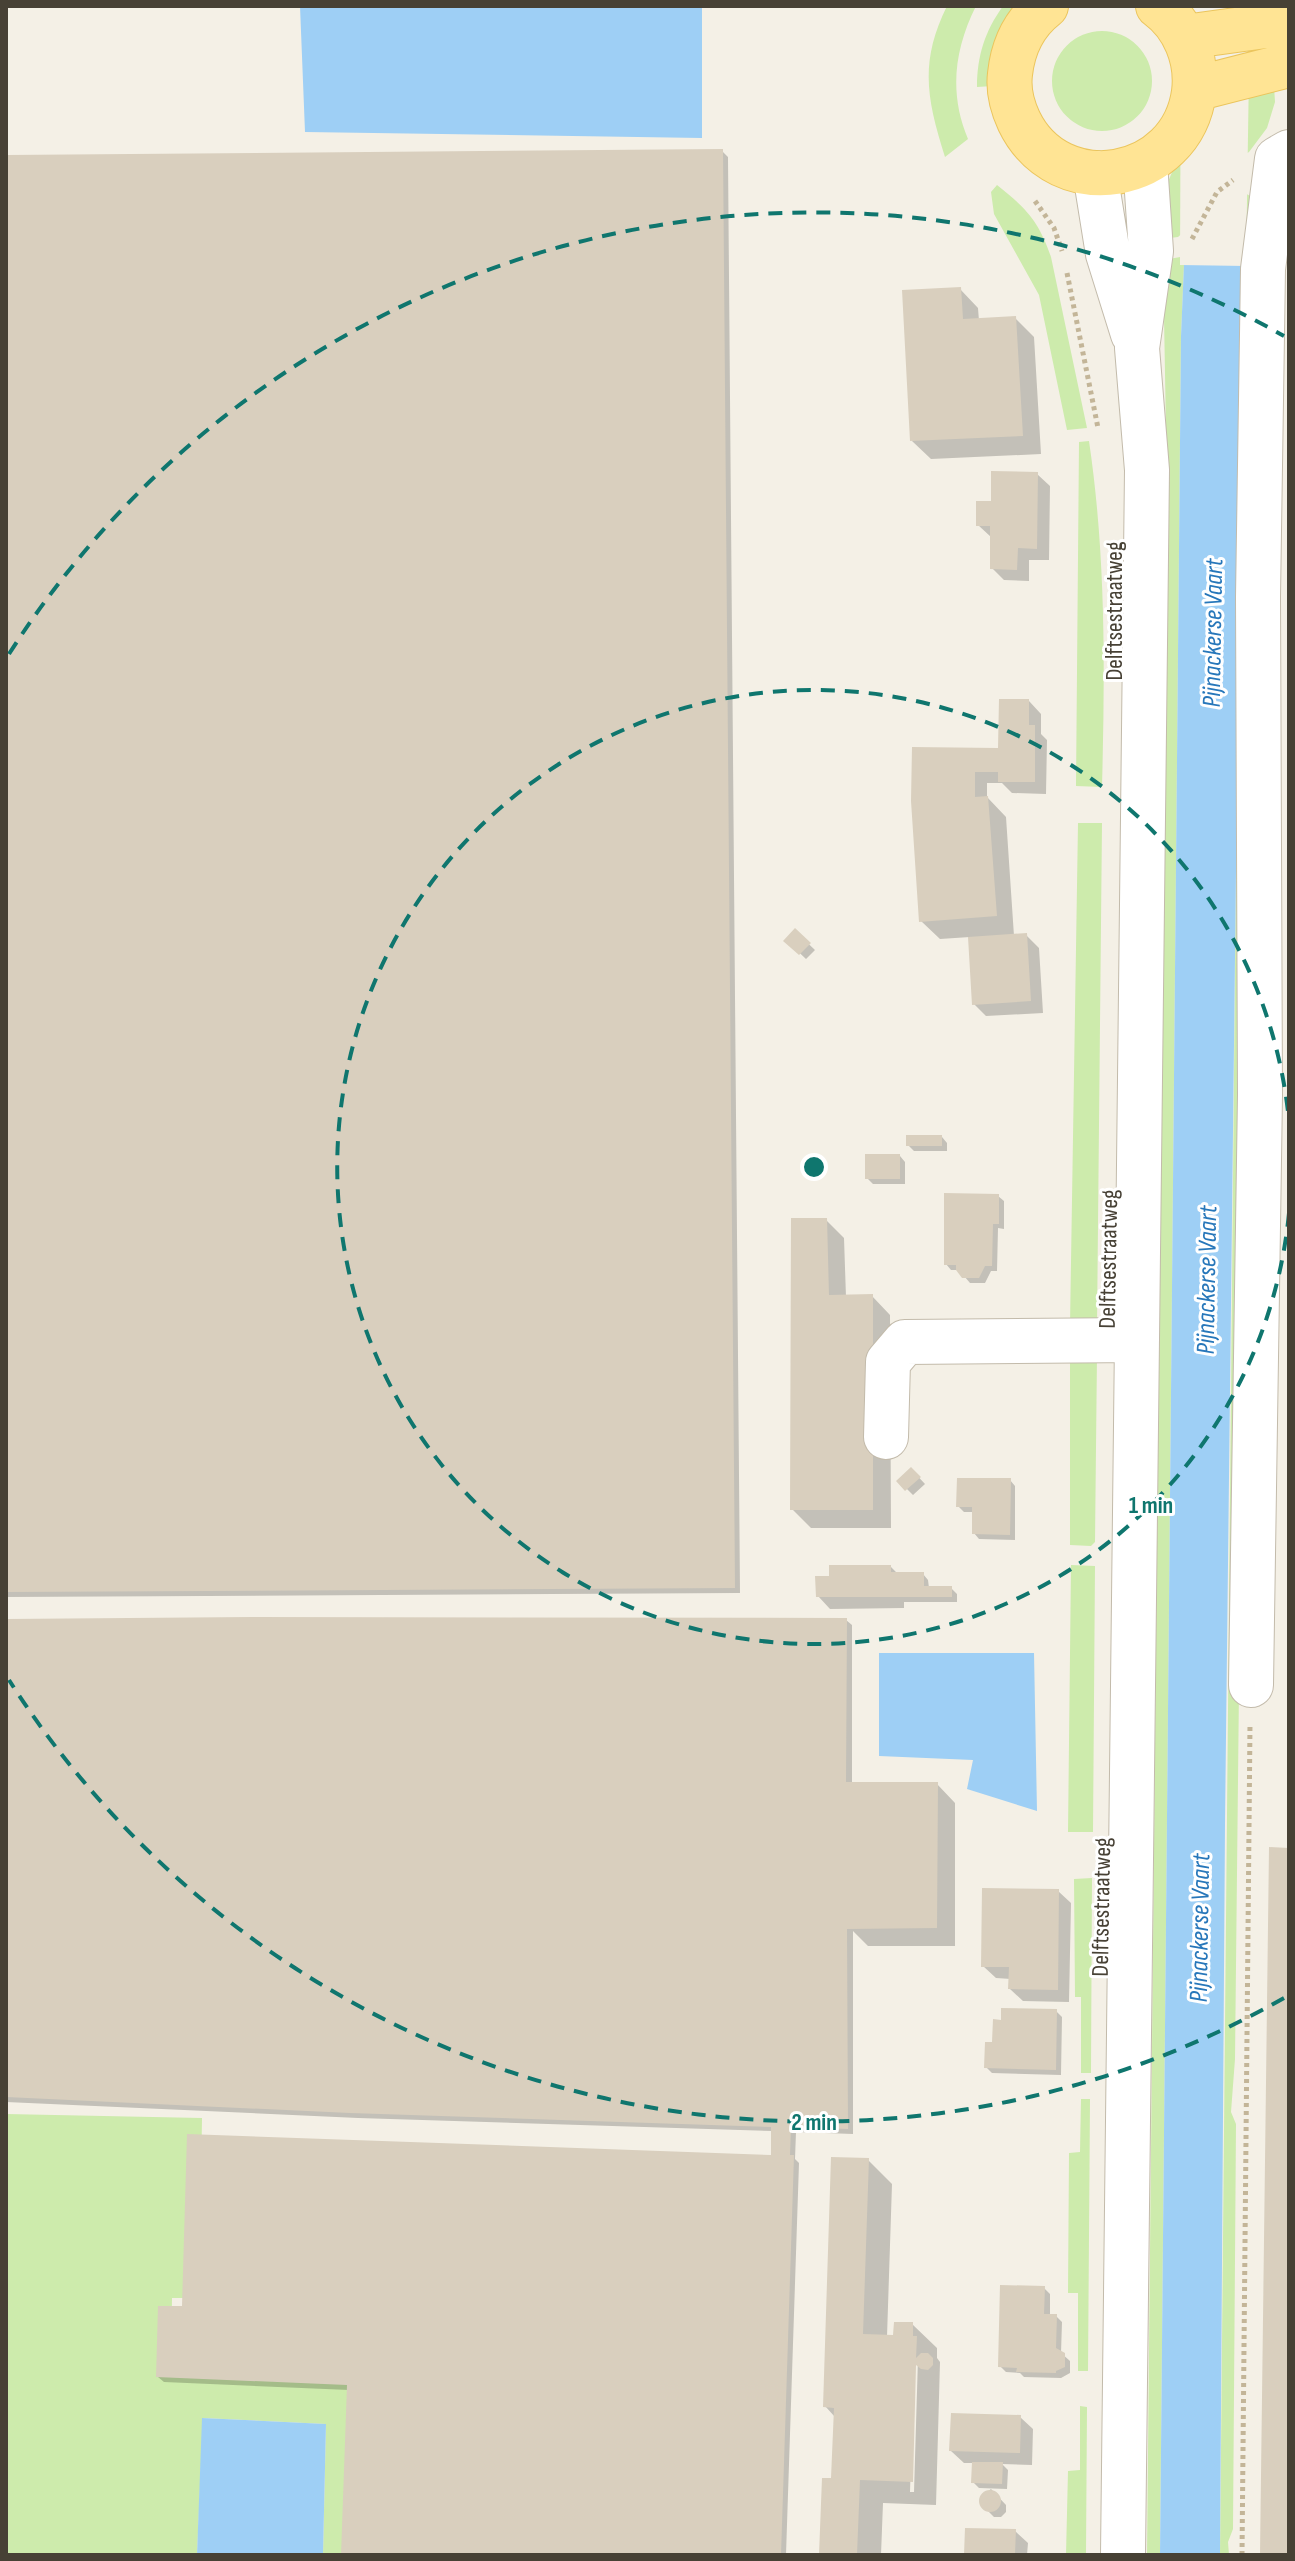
<svg xmlns="http://www.w3.org/2000/svg" width="1295" height="2561" font-family="'Sofia Sans Condensed',sans-serif">
<rect width="100%" height="100%" fill="#f4f0e6"/>
<path fill="#cdebac" d="M947,6H976C954,50 949,94 968,139L945,157C927,99 919,63 947,6Z
M1003,6H1026L993,86L977,87C977,56 985,31 1003,6Z
M1052 81a50 50 0 1 1 100 0a50 50 0 1 1-100 0Z
M1274,86L1275,102L1267,128L1249,152L1229,164L1188,228L1178,237L1170,238L1165,189L1175,165L1214,114Z
M997,185C1026,208 1039,221 1051,257L1087,428L1067,430L1039,295L994,214L991,192Z
M1240,190L1250,196L1255,204L1235,2059L1231,2112L1236,2124L1233,2529L1228,2542L1229,2555H1220L1241,334L1184,265L1181,336L1160,2555H1147L1164,834L1166,430L1163,260L1186,256Z
M1089,441C1106,556 1105,670 1102,787L1076,786L1079,442Z
M1078,823H1102L1097,1327L1070,1325Z
M1097,1355L1095,1542L1091,1546L1070,1545V1356Z
M1071,1565L1095,1566L1093,1832H1068Z
M1092,1878L1091,2073H1081V1997H1075L1074,1879Z
M1081,2099H1090L1088,2371H1078V2293H1068L1069,2153L1080,2152Z
M6,2114L202,2118L199,2298H172L171,2365L360,2380L358,2555H323L326,2424L203,2418L197,2555H6Z
M1080,2406L1087,2407L1086,2555H1066L1068,2471L1080,2470Z"/>
<path fill="#9ecff5" d="M300,6H702V138L305,132Z
M1246,6L1225,1824L1220,2555H1160L1181,336L1184,264Z
M879,1653H1034L1037,1811L967,1789L973,1760L879,1756Z
M202,2418L326,2424L323,2555H197Z"/>
<path fill="#f4f0e6" d="M1181,6H1250L1246,266L1180,265Z"/>
<path fill="#0003" fill-rule="evenodd" d="M722,151L728,157L740,1593L6,1597V157Z
M960,289L978,308L979,321L1015,318L1034,337L1041,454L931,459L912,441Z
M1037,474L1050,486L1049,560H1029V581L1004,580L992,568L991,537L978,525Z
M1029,701L1041,714V734L1047,740L1046,794L1012,793L1002,783H987V797L1006,817L1014,936L1026,935L1039,948L1043,1013L986,1016L974,1004L970,937L940,939L921,921L913,801L1000,750Z
M795,931L815,950L806,959L786,940Z
M942,1137L947,1143V1151H914L908,1145Z
M900,1156L905,1162V1184H873L867,1178Z
M998,1196L1004,1201V1229L998,1228L997,1271H991L985,1283H970L959,1270H951L946,1264Z
M826,1220L844,1238L846,1297L872,1296L890,1315L891,1528H811L792,1509Z
M911,1469L925,1484L913,1495L899,1481Z
M1010,1480L1015,1486V1540L979,1539L974,1533V1512H964L958,1506Z
M891,1567L898,1574H923L928,1580L929,1588H951L957,1594V1602H904V1608L830,1609L818,1596Z
M846,1620L852,1625V1784H937L955,1803V1946H868L853,1931V2134L796,2132L795,2159L799,2163L786,2555H343L349,2390L164,2382L158,2377L184,2308L773,2157V2131L358,2118L6,2102V1621Z
M1058,1891L1071,1903L1069,2002L1023,2001L1010,1989L1011,1979L996,1978L983,1966Z
M1056,2011L1062,2017L1061,2075L992,2073L986,2067L994,2044Z
M868,2160L892,2184L887,2337H895L912,2324L937,2348V2358L940,2362L936,2505L883,2503L881,2555H821L833,2480L835,2417L825,2406ZM914,2358H918L914,2492H910Z
M1044,2288L1050,2294V2316H1056L1062,2322L1061,2353L1070,2361V2373L1061,2378L1024,2377L1020,2373L1006,2372L1000,2366Z
M1020,2417L1033,2429L1032,2465L1002,2464L1008,2470L1007,2489L979,2488L973,2482L974,2463H964L951,2451Z
M991,2489L1006,2505V2512L1001,2517H994L981,2504V2497Z
M967,2530L1015,2531L1028,2543L1027,2555H966Z"/>
<path fill="#d9cfbe" d="M723,149L735,1588L6,1592V155Z
M961,287L963,319L1016,316L1023,436L910,441L902,290Z
M991,471L1038,472L1037,549L1018,548L1017,570L990,569V526H976V501H991Z
M999,699H1029V725H1035V782H998V772H975V797L988,796L997,916L919,922L911,801L912,747L998,748Z
M795,928L811,943L799,955L783,941Z
M1027,933L1031,1001L972,1005L968,937Z
M906,1135H942V1146H906Z
M865,1154H900V1179H865Z
M944,1193L999,1194V1224H993L992,1266H985L979,1278H962L956,1270V1265H944Z
M791,1218H827L829,1295L873,1294V1510H790Z
M911,1467L921,1477L905,1491L896,1481Z
M957,1478H1011L1010,1535L972,1534V1507H956Z
M829,1565H891V1572H924V1586H952V1597H816L815,1576H829Z
M252,1617L847,1618L846,1782H938L937,1928L847,1929L848,2129L791,2127L790,2155H794L781,2555H341L347,2385L156,2377L158,2306H182L187,2134L771,2155V2127L350,2113L6,2097V1619Z
M1269,1847L1289,1848V2555H1260Z
M982,1888L1059,1889L1058,1990L1008,1989L1009,1967H981Z
M1001,2008L1057,2009L1056,2070L984,2068L985,2042H992L993,2019L1001,2020Z
M831,2157L869,2158L863,2334L893,2335L894,2322H913V2336H917L916,2358L921,2353H928L933,2358V2365L928,2370L921,2369L916,2365L913,2482L860,2480L857,2555H819L822,2478H831L834,2408L823,2407Z
M1000,2285L1045,2286L1044,2314H1057L1056,2348L1065,2353V2367L1056,2371V2373L1016,2372L1017,2368L998,2367Z
M951,2413L1021,2415L1020,2453L949,2451Z
M972,2462H1003L1002,2484L971,2483Z
M979 2501a11 11 0 1 1 22 0a11 11 0 1 1-22 0Z
M965,2528L1016,2529L1015,2554L964,2555Z"/>
<g fill="none" stroke-linecap="round" stroke-linejoin="round">
<g stroke="#c3bbab" stroke-width="46">
<path id="minor" d="M1095,173L1108,254L1133,334
M886,1437L888,1362L905,1342L1137,1340
M1251,1685L1260,1095L1258,597L1263,269L1277,159L1289,152
M1123,2555L1147,470L1137,348L1151,251L1145,163"/>
</g>
<g stroke="#ebc55d" stroke-width="46">
<path id="major" d="M1046,6C1024,23 1013,46 1010,74C1008,90 1012,106 1019,121C1059,204 1182,183 1194,92C1198,59 1184,25 1158,6
M1185,37L1272,25L1289,28
M1195,89L1289,65"/>
</g>
<path stroke="#c3b598" stroke-width="5" stroke-dasharray="4 4" stroke-linecap="butt" d="M1035,201L1054,228L1062,251
M1192,239L1217,192L1233,180
M1067,273L1098,428
M1242,2555L1250,1724"/>
<use href="#minor" stroke="#fff" stroke-width="44"/>
<use href="#major" stroke="#ffe494" stroke-width="44"/>
</g>
<g fill="none" stroke="#0f766e" stroke-width="4" stroke-dasharray="14 10">
<path d="M1289 1213A477 477 0 1 1 1289 1121"/>
<path d="M1284 1998A955 955 0 0 1 9 1680M9 654A955 955 0 0 1 1284 336"/>
</g>
<g text-anchor="middle" stroke-width="6" stroke-linejoin="round" paint-order="stroke">
<g font-size="24" fill="#474135" stroke="#fff">
<text transform="translate(1114 611) rotate(-90)" y="8">Delftsestraatweg</text>
<text transform="translate(1108 1259) rotate(-89)" y="8">Delftsestraatweg</text>
<text transform="translate(1101 1907) rotate(-89)" y="8">Delftsestraatweg</text>
</g>
<g font-size="26" font-style="italic" fill="#2777ba" stroke="#fff">
<text transform="translate(1212 633) rotate(-89)" y="9">Pijnackerse Vaart</text>
<text transform="translate(1206 1280) rotate(-89)" y="9">Pijnackerse Vaart</text>
<text transform="translate(1199 1928) rotate(-89)" y="9">Pijnackerse Vaart</text>
</g>
</g>
<circle cx="814" cy="1167" r="12" fill="#0f766e" stroke="#fff" stroke-width="4"/>
<g font-size="24" text-anchor="middle" font-weight="bold" fill="#0f766e" stroke="#fff" stroke-width="6" stroke-linejoin="round" paint-order="stroke">
<text x="1151" y="1513">1 min</text>
<text x="814" y="2130">2 min</text>
</g>
<rect width="1295" height="2561" fill="none" stroke="#474135" stroke-width="16"/>
</svg>
